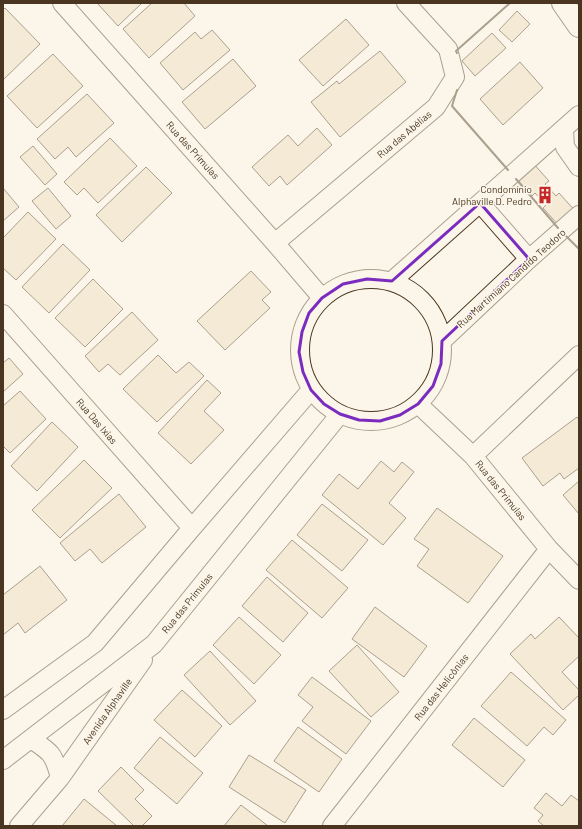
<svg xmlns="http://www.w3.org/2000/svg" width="582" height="829" font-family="Barlow,sans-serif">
<rect width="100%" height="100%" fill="#fbf6e9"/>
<path fill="#ecdcbc" stroke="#4a3520" d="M97,3H142L118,26Z
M152,3H184L195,16L149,58L123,29Z
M5,8L40,44L3,80V10Z
M517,11L530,24L512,42L499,30Z
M346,19L369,45L323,86L299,60Z
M212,30L230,50L183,90L160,63L195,32L201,39Z
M492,33L506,48L475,76L462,61Z
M380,51L406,82L340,137L311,102L337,81L339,84Z
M53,54L83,86L37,128L7,96Z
M233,59L256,86L205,129L182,102Z
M520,62L543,88L503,125L480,99Z
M87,94L114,123L76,157L68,147L55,159L37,139Z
M317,128L332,145L287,185L280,176L269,186L252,167L288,135L298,146Z
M110,138L137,166L98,203L84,188L77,195L64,182Z
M33,146L57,174L45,185L20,157Z
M532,162L549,181L545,184L556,196L559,193L577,213L561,228L543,208L546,205L535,193L532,196L515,177Z
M146,167L172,193L122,242L96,215Z
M3,188L19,207L3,221Z
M48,188L71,216L56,229L32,201Z
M28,212L56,239L16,280L3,268V238Z
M63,244L90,270L49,313L22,287Z
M251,271L271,292L262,300L270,308L225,350L197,321Z
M93,279L123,309L85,347L55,318Z
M132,312L158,340L120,375L108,364L99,372L85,356Z
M158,355L176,373L189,362L204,376L157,422L123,389Z
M9,358L23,374L3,392V363Z
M207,380L221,393L204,411L224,430L191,464L158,433Z
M20,391L46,419L10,453L3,446V406Z
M577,417L579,420V468L564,479L560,473L543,486L522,458Z
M52,422L78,447L37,491L11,466Z
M84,460L112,488L60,538L32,510Z
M381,461L394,472L402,462L414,472L389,503L406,518L383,545L322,495L339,474L358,489Z
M579,481V514L563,495Z
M119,494L146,527L102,563L90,549L75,561L60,543Z
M322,504L368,540L342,571L297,535Z
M437,508L503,556L468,603L417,566L429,549L414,539Z
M292,540L348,588L322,618L266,570Z
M40,566L67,600L25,633L18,623L3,635V595Z
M267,577L308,613L283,642L242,606Z
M375,607L427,646L404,677L352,639Z
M239,617L281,655L254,684L213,645Z
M559,617L579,638V656L562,672L579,690V695L563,710L510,654L531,634L535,639Z
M357,645L399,692L371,717L329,671Z
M210,651L256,701L230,725L184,675Z
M511,672L566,720L553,735L544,727L527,746L481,706Z
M312,677L371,721L346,754L302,721L313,707L298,695Z
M182,690L222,726L195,757L154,720Z
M474,718L525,760L503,787L452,745Z
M298,727L342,759L319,792L274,761Z
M160,737L203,773L177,804L134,768Z
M249,755L306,790L285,823L229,787Z
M121,767L144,790L135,799L152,816L142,826H134L98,791Z
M546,793L562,806L571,795L579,801V826H544L538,821L543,815L534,808Z
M84,799L117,826H62Z
M241,805L268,826H224Z"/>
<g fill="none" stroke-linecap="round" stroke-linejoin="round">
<g stroke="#4a3520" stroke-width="20">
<path id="street" d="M62,3L275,243L322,298
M564,129L565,147L579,167
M480,203L529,259
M275,243L436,107L455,77L448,49L406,3
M300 350a71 71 0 1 1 142 0a71 71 0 1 1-142 0Z
M392,281L579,115
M3,314L192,528
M442,341L529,259L579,215
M418,404L473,456L549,549L579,580
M473,456L579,355
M3,710L95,643L192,528L311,390
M31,739C51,752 54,754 60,778
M3,760L154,644L340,414
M19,826L60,778L143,660
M332,826L549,549"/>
</g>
<g stroke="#4a3520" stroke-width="24">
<path id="secondary" d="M563,3L579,26"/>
</g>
<use href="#street" stroke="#fbf6e9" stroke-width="18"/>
<use href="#secondary" stroke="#fbf6e9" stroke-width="22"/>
<path stroke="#4a3520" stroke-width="2" d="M457,53L456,51L510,3
M457,90L452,106L508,170
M516,179L558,228
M566,236L579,249"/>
</g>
<path d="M0 0H582V829H0ZM480,203L529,259L442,341L441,364L433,386L418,404L400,415L380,421L359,420L340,414L324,404L311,390L303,372L299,352L302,332L309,313L322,298L343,284L367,279L392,281Z" fill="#fbf6e9" fill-opacity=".55" fill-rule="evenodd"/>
<path fill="none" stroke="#7b2cbf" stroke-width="3" stroke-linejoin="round" d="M480,203L529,259L442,341L441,364L433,386L418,404L400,415L380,421L359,420L340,414L324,404L311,390L303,372L299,352L302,332L309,313L322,298L343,284L367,279L392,281Z"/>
<defs>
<g id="building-bare" transform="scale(1.38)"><path d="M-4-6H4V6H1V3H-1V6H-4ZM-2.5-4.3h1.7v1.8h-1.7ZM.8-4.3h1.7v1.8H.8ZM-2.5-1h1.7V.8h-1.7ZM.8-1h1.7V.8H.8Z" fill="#c62828" stroke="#fbf6e9" stroke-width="2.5" paint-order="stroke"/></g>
</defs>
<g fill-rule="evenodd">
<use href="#building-bare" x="545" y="195"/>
</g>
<g text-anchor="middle" stroke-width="3" stroke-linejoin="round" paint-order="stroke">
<g font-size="10" fill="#4a3520" stroke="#fbf6e9">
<text transform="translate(404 134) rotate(-40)" y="4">Rua das Abélias</text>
<text transform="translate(193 150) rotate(48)" y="4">Rua das Prímulas</text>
<text transform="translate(511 278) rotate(-42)" y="4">Rua Martimiano Candido Teodoro</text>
<text transform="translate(97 421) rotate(49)" y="4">Rua Das Ixias</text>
<text transform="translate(501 490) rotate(51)" y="4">Rua das Primulas</text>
<text transform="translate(187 603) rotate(-51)" y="4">Rua das Primulas</text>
<text transform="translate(441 687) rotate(-52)" y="4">Rua das Helicônias</text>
<text transform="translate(107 711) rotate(-55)" y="4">Avenida Alphaville</text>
</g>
<g font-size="10" fill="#4a3520" stroke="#fbf6e9" text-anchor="end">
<text x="532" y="193">Condomínio<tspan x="532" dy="12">Alphaville D. Pedro</tspan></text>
</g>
</g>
<rect width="582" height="829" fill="none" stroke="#4a3520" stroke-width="8"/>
</svg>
